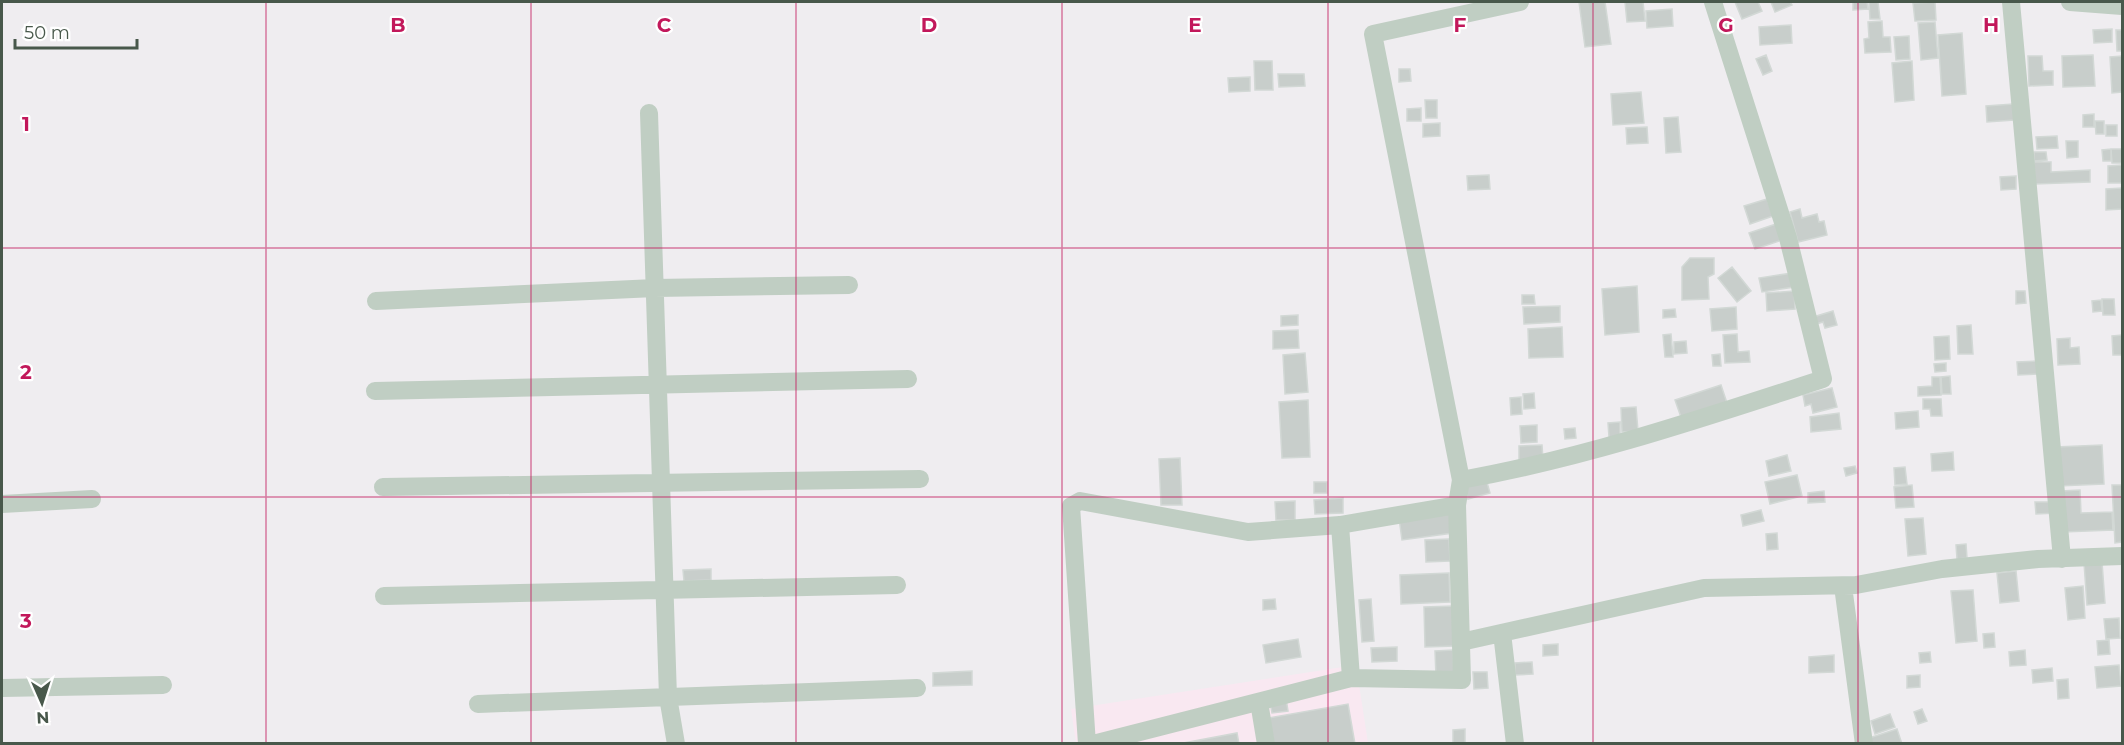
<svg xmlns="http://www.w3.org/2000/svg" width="2124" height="745" font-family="Montserrat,sans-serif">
<rect width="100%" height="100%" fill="#efedf0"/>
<path fill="#f9e8f1" d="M1356,665L1368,743H1076L1071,709Z"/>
<path fill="#c8cecb" stroke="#d2d8d5" stroke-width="1.5" d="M1579,2H1605L1611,44L1585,47Z
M1625,2H1643L1645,21L1627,22Z
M1735,2H1758L1762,11L1742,19Z
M1771,2H1790L1792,5L1775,12Z
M1853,2H1867L1868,9L1853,10Z
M1869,2H1878L1880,19H1870Z
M1935,2L1936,20L1915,21L1913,3Z
M1672,9L1673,26L1647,28L1646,11Z
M1882,21L1883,37H1890L1891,52L1865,53L1864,39L1869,38L1868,22Z
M1935,22L1938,58L1921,60L1918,23Z
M1791,25L1792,43L1760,45L1759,27Z
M2112,29V42L2094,43L2093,30Z
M2116,30H2122V51H2117Z
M1962,33L1966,94L1942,96L1938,35Z
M1909,36L1910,59L1896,60L1894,37Z
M1766,55L1772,71L1763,75L1756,59Z
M2093,55L2095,86L2063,87L2062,56Z
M2028,56H2042L2043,71H2053V85L2029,86Z
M2122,56V92L2112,93L2110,57Z
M1254,61H1272L1273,90H1255Z
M1912,61L1914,100L1895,102L1892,63Z
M1399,69H1410L1411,81L1399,82Z
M1278,74H1304L1305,86L1279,87Z
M1250,77V91L1229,92L1228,78Z
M1641,92L1644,123L1613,125L1611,94Z
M1425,100H1437V118H1426Z
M2013,104L2014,120L1987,122L1986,106Z
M1421,108V121H1407V109Z
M2094,114V127H2083V115Z
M1678,117L1681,152L1666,153L1664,118Z
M2095,121H2104V134H2096Z
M1440,123V136L1423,137V124Z
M2106,125H2117V136H2106Z
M1647,127L1648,143L1627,144L1626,128Z
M2057,136L2058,148L2037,149L2036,137Z
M2066,141H2078V157L2067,158Z
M2111,149V161H2103L2102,150Z
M2111,149H2122V163H2112Z
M2034,152H2046L2047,160L2034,161Z
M2034,162H2051V172L2090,170V182L2035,184Z
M2122,165V183H2108V166Z
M1489,175L1490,189L1468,190L1467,176Z
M2016,176V189L2001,190L2000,177Z
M2122,188V209L2106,210V189Z
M1767,199L1773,216L1750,224L1744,206Z
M1800,209L1802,218L1817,214L1819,222L1824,221L1827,235L1798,242L1790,212Z
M1776,224L1782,240L1755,249L1749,233Z
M1690,258H1714V274L1708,277L1709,299L1682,300V267Z
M1732,267L1751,291L1737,302L1718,278Z
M1792,273L1794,287L1762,292L1759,278Z
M1637,286L1639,332L1605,335L1602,289Z
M1794,291L1795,309L1767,311L1766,293Z
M2016,291H2025L2026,303L2016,304Z
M1522,295H1534L1535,304H1522Z
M2102,299H2114L2115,315H2103Z
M2101,300L2102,311L2093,312L2092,301Z
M1560,306V322L1524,324L1523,307Z
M1736,307L1737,329L1712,331L1710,309Z
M1675,309L1676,317L1663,318V310Z
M1833,311L1837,325L1825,328L1823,322L1816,324L1813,317Z
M1298,315V325L1281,326V316Z
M1971,325L1973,354H1958L1957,326Z
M1562,327L1563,357L1529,358L1528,329Z
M1298,330L1299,348L1273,349V331Z
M1671,334L1673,357H1665L1663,335Z
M1737,334L1738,352L1749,351L1750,362L1725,363L1723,335Z
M2122,335V355H2113L2112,336Z
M1949,336L1950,359L1935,360L1934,337Z
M2070,338V348L2079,347L2080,364L2058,365L2057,339Z
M1686,341L1687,353L1674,354V342Z
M1305,353L1308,392L1285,394L1283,355Z
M1720,354L1721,366H1713L1712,355Z
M2038,361L2039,374L2018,375L2017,362Z
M1946,363V371L1935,372L1934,364Z
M1950,376L1951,394H1942L1941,377Z
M1932,377H1940L1941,395L1918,396V387L1932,386Z
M1721,385L1728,406L1682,420L1675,400Z
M1832,388L1837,407L1813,413L1811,404L1805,406L1803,395Z
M1534,393L1535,408L1524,409L1523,394Z
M1521,397L1522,414L1511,415L1510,398Z
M1923,399H1941L1942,416H1931L1930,409H1923Z
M1308,400L1310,457L1282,458L1279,402Z
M1636,407L1638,431L1622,432L1621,408Z
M1918,411L1919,427L1896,429L1895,413Z
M1839,413L1841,429L1811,432L1810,417Z
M1620,422V437H1609L1608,423Z
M1537,425V442L1521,443L1520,426Z
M1575,428L1576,438L1565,439L1564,429Z
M1542,445L1543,460L1519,461V446Z
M2102,445L2104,484L2058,486L2056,447Z
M1953,452L1954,470L1932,471L1931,454Z
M1787,455L1791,471L1769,476L1766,461Z
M1180,458L1182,505H1161L1159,459Z
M1855,466L1857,473L1846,476L1844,468Z
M1905,467L1907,484L1895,485L1894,468Z
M1797,475L1802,496L1770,504L1765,482Z
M1486,479L1490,493L1468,499L1464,484Z
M1314,482H1327V493H1314Z
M1912,485L1914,507L1896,508L1894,487Z
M2112,485H2122V542L2115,543Z
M2080,490L2081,513L2112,512L2113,530L2063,532L2061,491Z
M1824,491L1825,502L1808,503V493Z
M1343,498V513L1315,514L1314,500Z
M1295,501V520H1276L1275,502Z
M2035,502H2056L2057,513L2036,514Z
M1761,510L1764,521L1743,526L1741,515Z
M1450,511L1453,533L1402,540L1399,518Z
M1923,518L1926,554L1908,556L1905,519Z
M1777,533L1778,549L1767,550L1766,534Z
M1449,539L1450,561L1426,562L1425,540Z
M1966,544L1967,558L1957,559L1956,545Z
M2102,562L2105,603L2087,605L2084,563Z
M711,569V580L684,581L683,570Z
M2016,571L2019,601L2000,603L1997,573Z
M1449,573L1450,602L1401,604L1400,575Z
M2083,586L2085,618L2068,620L2065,588Z
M1973,590L1977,641L1956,643L1951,591Z
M1275,599L1276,609L1263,610V600Z
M1371,599L1374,641L1362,642L1359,600Z
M1454,606L1455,646L1425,647L1424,607Z
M2119,618L2120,638L2106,639L2104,619Z
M1994,633L1995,647L1984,648L1983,634Z
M1298,639L1301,657L1266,663L1263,645Z
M2109,640L2110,654L2098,655L2097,641Z
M1558,644V655L1543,656V645Z
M1397,647V661L1372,662L1371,648Z
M1453,650L1454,675L1436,676L1435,651Z
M2025,650L2026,665L2010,666L2009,652Z
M1930,652L1931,662L1920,663L1919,653Z
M1834,655V672L1809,673V657Z
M1532,662L1533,674L1515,675V663Z
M2119,665L2121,686L2097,688L2095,667Z
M2052,668L2053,681L2033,683L2032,670Z
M972,671V685L933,686V673Z
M1473,672H1487L1488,688L1474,689Z
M1920,675V687L1907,688V676Z
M2068,679L2069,698L2058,699L2057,680Z
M1286,698L1288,711L1272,713L1270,701Z
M1348,704L1355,744H1274L1269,718Z
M1922,709L1927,721L1918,724L1914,712Z
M1890,714L1895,727L1875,734L1871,721Z
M1465,729V744H1453V730Z
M1897,729L1902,744H1867L1866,739Z
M1237,733L1239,744H1178Z"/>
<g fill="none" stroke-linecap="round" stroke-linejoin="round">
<path stroke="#c0cec3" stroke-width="18" d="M2011,2L2062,559
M2070,2L2122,6
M649,113L668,697L676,744
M376,301L655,288L849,285
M375,391L908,379
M1461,480L1373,34L1520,2
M383,487L920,479
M2,504L92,499
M1843,586L1864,744
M384,596L897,585
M1502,633L1515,744
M1461,642L1704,588L1856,585L1942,569L2038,559L2122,556
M1351,678L1462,680L1457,505
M2,688L163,685
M1259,702L1266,744
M478,704L917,688
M1087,744L1071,506L1080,501L1248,532L1340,525L1457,505L1461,480C1585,458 1703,418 1823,379L1788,238L1713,2
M1093,744L1351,678L1340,525"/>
</g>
<path fill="none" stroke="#c2185b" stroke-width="1.5" stroke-opacity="0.55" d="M266,2V744M531,2V744M796,2V744M1062,2V744M1328,2V744M1593,2V744M1858,2V744M2,248H2122M2,497H2122"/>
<g font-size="20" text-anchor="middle" font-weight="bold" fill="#c2185b" stroke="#fff" stroke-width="4.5" stroke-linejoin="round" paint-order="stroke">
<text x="398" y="32">B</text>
<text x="664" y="32">C</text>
<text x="929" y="32">D</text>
<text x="1195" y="32">E</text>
<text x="1460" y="32">F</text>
<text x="1726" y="32">G</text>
<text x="1991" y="32">H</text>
<text x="26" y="131">1</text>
<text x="26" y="379">2</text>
<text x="26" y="628">3</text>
</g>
<rect width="2124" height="745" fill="none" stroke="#48584b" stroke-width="6"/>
<g transform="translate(42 703) rotate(177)" stroke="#ffffff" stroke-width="4.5" paint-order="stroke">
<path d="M0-4.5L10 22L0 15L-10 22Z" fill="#48584b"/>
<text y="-9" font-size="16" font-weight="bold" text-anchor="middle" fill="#48584b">N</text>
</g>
<path d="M15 39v9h122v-9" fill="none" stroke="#48584b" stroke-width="3"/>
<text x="24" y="39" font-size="18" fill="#48584b" stroke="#ffffff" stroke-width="4.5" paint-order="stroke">50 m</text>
</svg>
